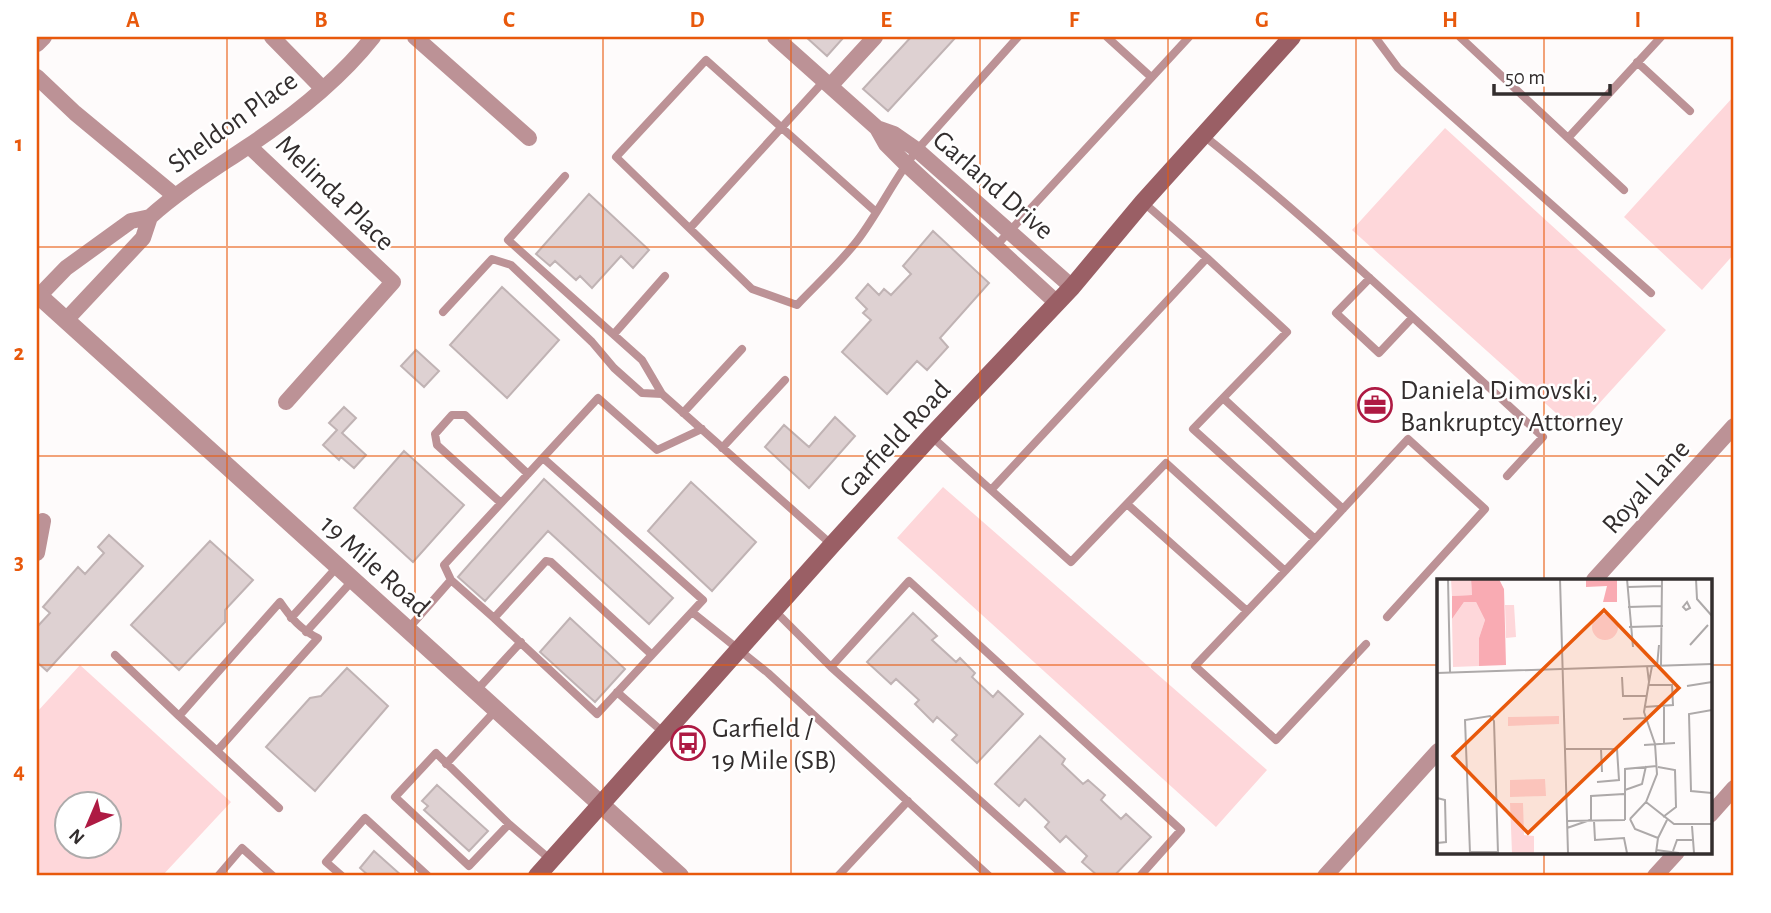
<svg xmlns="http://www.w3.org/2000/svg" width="1771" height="913" font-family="'Alegreya Sans',sans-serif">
<rect width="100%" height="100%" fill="#fefbfb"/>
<path fill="#fed7da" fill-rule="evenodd" d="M1734,96V254L1702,290L1624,217Z
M1445,128L1666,330L1575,430L1352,230Z
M943,487L1267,770L1216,827L897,538Z
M80,665L231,802L162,876H37V712ZM66,804H108V846H66Z"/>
<path fill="#ded1d2" stroke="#c0b3b4" stroke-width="2" d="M806,37H844L827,56Z
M911,37H956L888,111L863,89Z
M589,194L649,250L633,268L621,256L592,288L580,276L576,280L555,261L550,266L536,254Z
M933,231L989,283L940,338L948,347L927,370L917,361L887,394L842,352L871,320L863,313L867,309L856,298L868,284L879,295L884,289L891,295L911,274L903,266Z
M502,287L559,340L507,398L450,345Z
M416,350L439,371L424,387L401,366Z
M344,407L356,418L342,433L366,455L354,468L341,457L339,460L323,445L337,430L329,423Z
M835,417L855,436L809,488L765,447L784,425L809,447Z
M404,451L464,505L413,562L354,508Z
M544,479L673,598L649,624L548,531L485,601L458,577Z
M691,482L756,542L712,591L648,531Z
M109,535L143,566L47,671L37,662V627L50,613L43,607L78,567L85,574L104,553L98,547Z
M210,541L253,580L225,610V622L179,670L131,625Z
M913,613L937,636L932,640L956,662L960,658L975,673L972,677L993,697L998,691L1023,714L977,763L952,740L957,735L937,717L933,722L915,704L919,700L896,679L891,684L867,662Z
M570,618L625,669L595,702L540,652Z
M347,668L388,706L315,791L266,747L310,698L321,696Z
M1040,736L1065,759L1062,764L1083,784L1088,780L1105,795L1101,800L1121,819L1126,814L1151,837L1114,876H1098L1082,862L1087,856L1066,836L1060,842L1045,827L1049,822L1025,799L1019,806L995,784Z
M437,785L488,831L469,851L424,810L428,806L422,801Z
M374,851L402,876H369L360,868Z"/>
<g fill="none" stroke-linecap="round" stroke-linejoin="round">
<path stroke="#bc9296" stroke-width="8" d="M1107,37L1151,77
M1375,37L1398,68L1651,293
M1460,37L1568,138L1661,37
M1637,62L1690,111
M1203,135C1321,229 1431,335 1543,437L1507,476
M1568,138L1624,190
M565,176L508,240L642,360L662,394L832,545
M876,212L706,60L616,157L752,289L797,305C817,284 839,264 857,241C879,212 894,179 917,150L1018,37
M690,228L824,81
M996,246L1189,37
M1207,258L1287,332L1193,429L1315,539L1285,571
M1370,278L1336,313L1379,353L1412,318
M443,312L492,259L511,265L592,342L614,368L642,393L662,394
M614,334L665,276
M1223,398L1343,509
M683,413L742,349
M931,436L1071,562L1166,463L1285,571L1195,666L1276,740L1366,644
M722,448L785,380
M991,490L1207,258L1143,202
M501,503L437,445L435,434L452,415H465L528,474
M1127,504L1247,611
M1315,539L1408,439L1485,509L1387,617
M451,580L494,618L597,714L703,600L543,458
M773,609L831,667L1064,876
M692,612L768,673L989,876
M291,618L338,566
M494,618L546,561L551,562L651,654
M408,629L451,580L444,565L598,398L657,450L702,429
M306,632L353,580
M115,655L179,716L280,602C291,618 301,630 318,638L217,751L279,808
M831,667L909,581L1181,830L1140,876
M476,691L521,642
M617,692L664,733
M179,716L217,751
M436,753L509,824L469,866L395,797Z
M446,764L496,710
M509,824L552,861
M218,876L242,848L273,876
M342,876L326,862L365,818L428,876
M838,876L908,801"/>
<path stroke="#bc9296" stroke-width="16" d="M272,37L323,89
M415,37L529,138
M775,37L877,128L886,144L906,164L1057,303
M37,44L44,37
M37,77L75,113L174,195
M830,86L875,37
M877,128L894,134L917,150L1072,287
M249,146L393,282L286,402
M150,217C180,190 213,170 247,147C292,117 339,80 373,37
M39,296L66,268L131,221L150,217L143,238L66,320
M37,553L43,521
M1594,580L1734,426
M1710,815L1734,788
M1325,876L1438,751
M1655,876L1677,852"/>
<path stroke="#bc9296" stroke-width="18" d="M37,294L680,876"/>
<path stroke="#9a5f65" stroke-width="18" d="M537,876L832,545L931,436L1072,287L1143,202L1292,37"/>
</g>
<path fill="none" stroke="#e8590c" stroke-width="2" stroke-opacity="0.55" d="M227,37V876M415,37V876M603,37V876M791,37V876M980,37V876M1168,37V876M1356,37V876M1544,37V580M37,247H1734M37,456H1734M37,665H1438M1710,665H1734M1544,852V876"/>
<defs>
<g id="office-ring" transform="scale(1.75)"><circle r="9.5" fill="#fff" stroke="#ae1a43" stroke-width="1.5"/><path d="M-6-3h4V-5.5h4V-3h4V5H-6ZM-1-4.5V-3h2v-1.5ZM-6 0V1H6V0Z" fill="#ae1a43"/></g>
<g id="bus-ring" transform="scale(1.75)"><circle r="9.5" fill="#fff" stroke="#ae1a43" stroke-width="1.5"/><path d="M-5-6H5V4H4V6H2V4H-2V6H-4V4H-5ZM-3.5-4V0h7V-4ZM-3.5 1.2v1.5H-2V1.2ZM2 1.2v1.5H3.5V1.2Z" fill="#ae1a43"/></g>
</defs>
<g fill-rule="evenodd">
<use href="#office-ring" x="1375" y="405"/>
<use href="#bus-ring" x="688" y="743"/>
</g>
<g text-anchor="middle" stroke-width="5" stroke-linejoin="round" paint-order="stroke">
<g font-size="28" fill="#332e2e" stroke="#fff">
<text transform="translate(232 121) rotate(-36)" y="10">Sheldon Place</text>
<text transform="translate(994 184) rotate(41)" y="10">Garland Drive</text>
<text transform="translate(336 192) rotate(44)" y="10">Melinda Place</text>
<text transform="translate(894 438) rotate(-47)" y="10">Garfield Road</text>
<text transform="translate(1645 486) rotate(-48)" y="10">Royal Lane</text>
<text transform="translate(376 565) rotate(42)" y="10">19 Mile Road</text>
</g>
<g font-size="28" fill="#332e2e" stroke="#fff" text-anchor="start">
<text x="1400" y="399">Daniela Dimovski,<tspan x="1400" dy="32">Bankruptcy Attorney</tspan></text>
<text x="712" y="737">Garfield /<tspan x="712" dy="32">19 Mile (SB)</tspan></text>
</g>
</g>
<g transform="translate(1437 579)">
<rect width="275" height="275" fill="#fefbfb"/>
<path d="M14,0H34L35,16L15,17ZM27,23H39L48,41L42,59V87L16,88L15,40ZM68,26H77L79,58L69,59ZM155 48a13 13 0 1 1 26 0a13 13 0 1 1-26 0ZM122,137V145L71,147V138ZM108,200L109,217L73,218V201ZM73,224H86L87,256L97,257V274H75Z" fill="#fed7da"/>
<path d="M34,0H62L67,10L69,86L42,87V59L48,41L39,23H27L15,40V17L35,16ZM149,0H180V23H166L170,7L149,8Z" fill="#f9abb3"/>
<path fill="none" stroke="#ada9a9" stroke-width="2" d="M11,0L13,93M123,0L131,274M190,0L196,68M259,0L260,20L275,37M191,8L225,7M250,23L253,29L249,31L246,28ZM191,28L225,27M192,48L226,47M253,66L271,46M224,86L225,0M210,87L212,103L215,87M220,87L222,66M0,94L275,85M185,98L186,117H209M250,107L275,103M207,128L236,126L235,106H211M227,128V165M275,131L252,135L254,212L275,214M186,140L208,139M207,166L238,164M127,170H180L182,201L160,203M164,170L165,193M221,188L238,191L239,228L226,238M188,211L205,205L209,187M0,219L8,221L9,263L0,264M209,223L237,245H275M193,240L209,223L220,195L218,165L207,133L212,103M193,240L198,250L221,259M154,241V217L187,215M188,241V190L220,187M130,242L188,241M157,242L158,261L187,259L190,274M255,247L257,274M130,249L153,241M219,271L242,274M236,272L240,261H255M33,273H61M33,274L28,141L53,137L57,142L61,274M219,274L221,259L230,241"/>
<path fill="#e8590c" fill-opacity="0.15" stroke="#e8590c" stroke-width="3.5" d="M167,31L242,109L91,254L16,177Z"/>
<rect width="275" height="275" fill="none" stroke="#332e2e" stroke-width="3.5"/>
</g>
<rect width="1771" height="913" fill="none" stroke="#ffffff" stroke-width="77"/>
<g transform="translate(88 825) rotate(224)"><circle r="33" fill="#ffffff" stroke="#adabab" stroke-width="2"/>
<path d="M0-5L12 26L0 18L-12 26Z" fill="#ae1a43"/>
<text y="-10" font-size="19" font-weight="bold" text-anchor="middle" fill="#332e2e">N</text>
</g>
<path d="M1494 84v10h116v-10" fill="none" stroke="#332e2e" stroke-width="3.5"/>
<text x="1505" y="84" font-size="21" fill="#332e2e" stroke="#ffffff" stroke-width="5" paint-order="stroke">50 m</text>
<rect x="38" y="38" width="1694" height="836" fill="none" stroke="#e8590c" stroke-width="2.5"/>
<g font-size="23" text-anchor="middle" font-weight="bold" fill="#e8590c">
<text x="133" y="27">A</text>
<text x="321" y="27">B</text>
<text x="509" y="27">C</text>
<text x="697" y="27">D</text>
<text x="886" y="27">E</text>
<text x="1074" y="27">F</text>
<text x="1262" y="27">G</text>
<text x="1450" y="27">H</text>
<text x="1638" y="27">I</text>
<text x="19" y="151">1</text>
<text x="19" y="360">2</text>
<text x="19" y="569">3</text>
<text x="19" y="778">4</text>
</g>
</svg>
